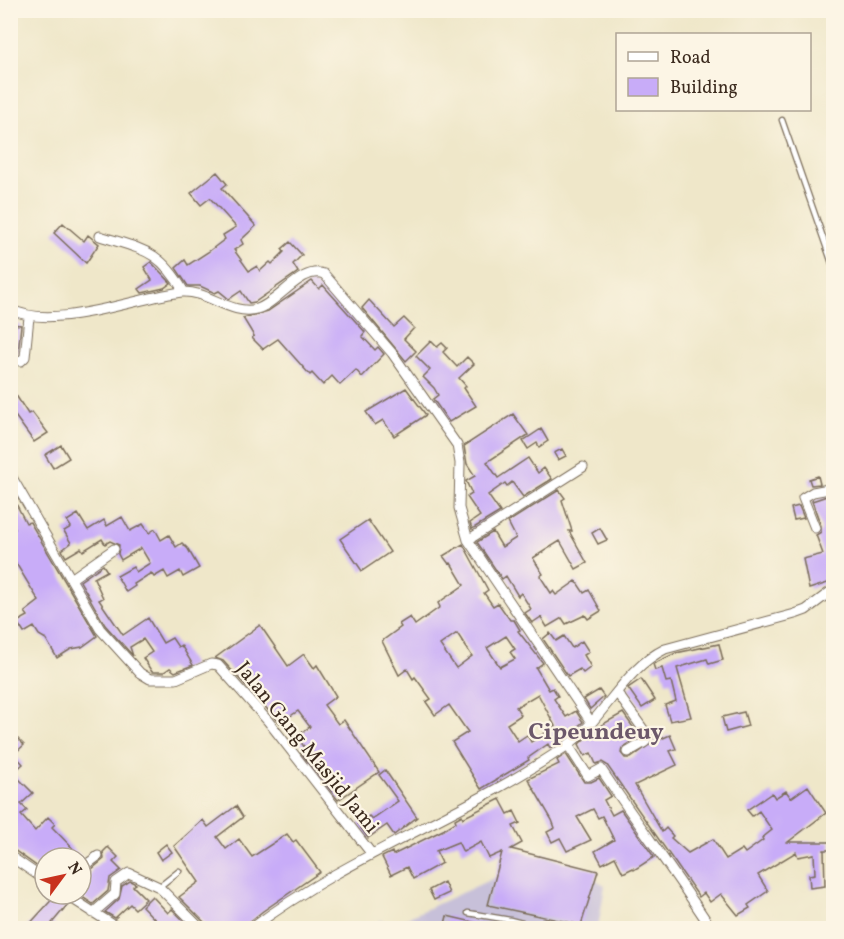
<svg xmlns="http://www.w3.org/2000/svg" width="844" height="939" font-family="Vollkorn,serif">
<rect width="100%" height="100%" fill="#fcf5e5"/>
<filter id="ink" filterUnits="userSpaceOnUse"><feTurbulence type="fractalNoise" baseFrequency=".0167" numOctaves="2"/><feDisplacementMap in="SourceGraphic" scale="12" xChannelSelector="R" yChannelSelector="G"/><feConvolveMatrix kernelMatrix="1 2 1 2 8 2 1 2 1" color-interpolation-filters="sRGB"/></filter>
<filter id="wash" filterUnits="userSpaceOnUse"><feTurbulence type="fractalNoise" baseFrequency=".008" numOctaves="4" result="noise"/><feDisplacementMap in="SourceGraphic" scale="24" xChannelSelector="R" yChannelSelector="G"/><feGaussianBlur stdDeviation="1.35" result="paint"/><feColorMatrix in="noise" values="0 0 0 0 0 0 0 0 0 0 0 0 0 0 0 0 0 1.4 0 .05"/><feComposite in="paint" operator="in"/></filter>
<g filter="url(#wash)">
<rect width="100%" height="100%" fill="#efe7c9"/>
<path fill="#c7c0d9" d="M546,854L605,885L598,928H374L379,920L394,924Z"/>
<g id="blocks">
<path fill="#c8acf8" fill-rule="evenodd" d="M217,172L227,184L222,188L256,226L241,240L243,244L234,250L249,271L257,266L260,271L270,262L272,264L284,252L282,249L290,242L302,255L293,264L298,272L255,302L249,303L241,291L229,299L219,291L215,293L200,286H188L176,268L185,260L188,265L208,252L225,239L223,235L236,227L210,198L201,205L191,193Z
M63,223L84,241L88,235L99,244L86,263L54,233Z
M151,262L171,283L164,288L142,293L139,289L152,280L144,267Z
M312,281L319,289L323,285L330,293L365,332L362,336L375,350L378,347L384,354L362,377L356,370L340,385L332,376L323,385L312,373L310,375L278,339L263,349L252,338L254,336L243,318L268,311Z
M369,300L394,327L404,318L414,328L404,339L416,351L406,361L362,308Z
M10,324L21,325L18,354L10,353Z
M431,341L437,347L442,343L447,348L443,352L457,367L467,357L474,364L459,378L466,386L464,388L476,406L449,422L433,399L438,395L434,388L423,377L430,370L416,356Z
M10,386L28,414L32,412L48,433L34,442L10,409Z
M406,388L426,415L394,436L383,420L375,425L366,412Z
M513,414L528,435L487,462L498,478L528,458L538,473L544,468L552,479L523,497L512,482L507,486L505,483L488,495L500,512L472,529L470,523L480,516L467,497L472,494L466,481L475,476L467,464L464,446Z
M541,429L548,441L539,447L537,443L528,449L523,441Z
M61,445L69,458L53,468L45,455Z
M562,449L566,456L558,460L554,453Z
M818,476L820,484L811,485L809,479Z
M559,490L565,498L562,500L572,531H569L587,563L576,569L560,541L533,558L543,574L540,576L551,593L553,591L556,595L576,581L584,593L589,590L601,611L588,619L585,615L566,624L562,618L547,627L541,617L532,623L525,613L531,609L521,593L518,596L506,576L502,579L477,542L493,532L502,547L516,538L508,522Z
M10,492L26,523L30,522L97,636L82,647L71,649L57,658L46,639L39,635L34,627L24,633L17,622L28,616L25,612L39,601L14,560L10,562V531L15,529L10,522Z
M827,496L829,501L834,499V581L809,589L803,559L823,554L816,535L821,532V526L812,501Z
M799,506L804,518L794,520L791,508Z
M78,514L88,530L104,520L107,526L122,517L130,531L143,524L149,533L155,529L161,540L169,535L176,547L182,543L188,549L199,568L183,577L180,571L168,578L164,571L154,577L151,573L134,584L135,586L126,592L117,576L133,567L136,572L150,563L141,548L121,560L118,554L119,545L110,541L105,544L102,539L83,551L81,548L66,557L62,550L71,543L64,531L71,527L67,521Z
M368,520L390,552L362,571L340,539Z
M600,528L607,540L598,544L592,533Z
M463,544L488,590L484,593L493,606L498,603L510,620H514L520,630L518,631L543,663L536,668L549,690L553,688L558,696L554,699L566,717L576,711L583,722L560,742L550,748L548,744L528,758L529,760L481,789L452,742L468,732L465,728L449,705L435,715L426,702L431,699L415,677L413,679L407,669L399,675L382,641L401,627L399,624L410,617L415,625L440,607L438,603L464,585L451,563L449,564L443,556ZM457,633L472,656L456,668L440,645ZM506,636L515,649L510,652L515,659L500,667L487,648ZM538,694L555,726L531,742L527,735L518,741L507,724L521,715L516,707Z
M103,565L107,571L94,578L103,598L99,600L123,635L148,618L163,643L172,638L178,647L181,645L193,665L175,672L170,668L164,672H152L143,658L152,652L143,639L130,647L133,656L105,625L80,581Z
M260,625L288,666L304,654L314,668L317,665L336,696L324,705L338,724L344,720L379,772L338,800L301,753L306,749L296,736L310,727L298,711L280,723L223,661L215,658Z
M550,633L556,641L564,636L572,648L582,641L589,652L584,655L591,667L583,673L580,669L568,676L543,639Z
M719,644L723,660L709,664L707,659L677,668L691,717L670,721L665,705L676,701L671,681L666,682L662,668L655,670L653,664L676,653Z
M641,679L655,700L642,708L628,688Z
M599,690L604,697L590,709L584,699Z
M744,712L748,726L726,732L722,717Z
M623,713L640,737L622,748L621,753L625,758H631L652,743L670,735L676,749L670,751L677,765L635,785L662,832L666,828L673,836L671,838L688,853L713,839L726,859L742,849L745,853L763,840L762,838L772,830L759,811L752,816L747,810L772,793L775,798L786,791L791,798L808,786L826,813L788,842H830V850H824L825,886L810,888L809,875L815,874L814,854L798,857L796,852L758,875L768,891L748,905L750,908L738,915L721,894L710,902L704,893L699,897L607,765L602,762L596,764L591,753L585,756L579,744L596,728Z
M16,737L24,745L14,754L23,764L13,773L33,793L21,804L27,810L21,815L35,831L48,817L55,824L52,827L83,859L81,861V858H45V872L10,847V742Z
M566,754L584,782H591L599,778L611,796L604,800L612,815L621,810L654,857L634,870L633,868L623,873L615,857L602,864L595,851L614,840L602,816L598,818L593,809L577,817L591,840L567,851L560,838L552,842L547,832L555,828L552,820L528,779L559,764L557,760Z
M385,770L417,817L394,835L387,825L368,838L358,824L369,816L372,819L398,801L379,775Z
M500,799L508,814L514,811L520,823L513,826L522,843L511,849L598,871L581,925L488,905L502,852L489,858L481,842L463,852L458,842L436,851L442,863L413,879L407,867L391,875L382,857L392,852L393,855L443,830L456,822L455,819L462,815L463,818Z
M236,806L243,817L217,837L226,849L239,839L252,857L287,834L293,842L296,840L320,872L263,911L248,923L245,928H228L224,924L217,928H207L205,923L179,897L199,882L174,846L203,820L208,827Z
M166,844L172,852L161,860L156,852Z
M108,847L118,857L113,862L121,870L110,878L108,891L93,904L81,896V886L87,882L92,869L104,859L103,852Z
M130,881L136,884L133,886L146,899L135,909L130,904L115,918L105,912L119,899L122,886Z
M444,882L449,893L434,900L429,890Z
M57,894L68,904L52,923L59,928H26Z
M152,896L168,913L172,909L191,928H163L142,906Z
M447,916L486,925V928H444Z"/>
</g>
</g>
<g filter="url(#ink)">
<use href="#blocks" fill-opacity="0" stroke="#7a6c5a" stroke-width="1.5"/>
<g fill="none" stroke-linecap="round" stroke-linejoin="round">
<g stroke="#7a6c5a" stroke-width="7">
<path id="service" d="M782,120L834,269
M159,887L179,871
M468,913L510,920L542,928"/>
</g>
<g stroke="#7a6c5a" stroke-width="11">
<path id="minor" d="M100,236C144,250 160,250 184,292
M10,309C53,332 137,297 182,292C207,290 231,316 257,309C278,303 302,265 324,274L392,353L457,445L460,463L459,508L468,540L591,722
M10,360L21,361L25,357L29,317
M10,474L100,629L140,673L150,679H176L211,664L218,665L268,721L371,853
M815,528L803,498L813,492L834,488
M468,540L583,467
M71,579L114,549
M618,694L648,736L645,742L628,752
M568,745L588,776L601,769C637,823 676,874 711,928
M10,856L45,880
M81,879L86,865L98,856
M65,894L118,928
M93,913L115,894L116,882L129,873L159,887L200,928
M252,928C349,855 465,815 565,747C604,720 622,670 665,649L795,614L806,610L834,589"/>
</g>
<use href="#service" stroke="#fff" stroke-width="4.5"/>
<use href="#minor" stroke="#fff" stroke-width="9"/>
</g>
</g>
<g text-anchor="middle" stroke-width="4.5" stroke-linejoin="round" paint-order="stroke">
<g font-size="21" fill="#3b2a1e" stroke="#fcf5e5">
<text transform="translate(308 747) rotate(51)" y="7">Jalan Gang Masjid Jami</text>
</g>
<g font-size="24" font-weight="bold" fill="#6c586a" stroke="#fcf5e5">
<text x="596" y="739">Cipeundeuy</text>
</g>
</g>
<rect width="844" height="939" fill="none" stroke="#fcf5e5" stroke-width="36"/>
<rect x="616" y="33" width="195" height="78" fill="#fcf5e5" stroke="#afa495" stroke-width="1.5"/>
<rect x="628" y="52" width="30" height="9" fill="#ffffff" stroke="#afa495" stroke-width="1.5"/>
<text x="670" y="63" font-size="18" fill="#3b2a1e">Road</text>
<rect x="628" y="78" width="30" height="18" fill="#c8acf8" stroke="#afa495" stroke-width="1.5"/>
<text x="670" y="93" font-size="18" fill="#3b2a1e">Building</text>
<g transform="translate(63 876) rotate(57)"><circle r="28" fill="#fcf5e5" stroke="#afa495" stroke-width="1.5"/>
<path d="M0-4.5L10 22L0 15L-10 22Z" fill="#c8321e"/>
<text y="-9" font-size="16" font-weight="bold" text-anchor="middle" fill="#3b2a1e">N</text>
</g>
</svg>
